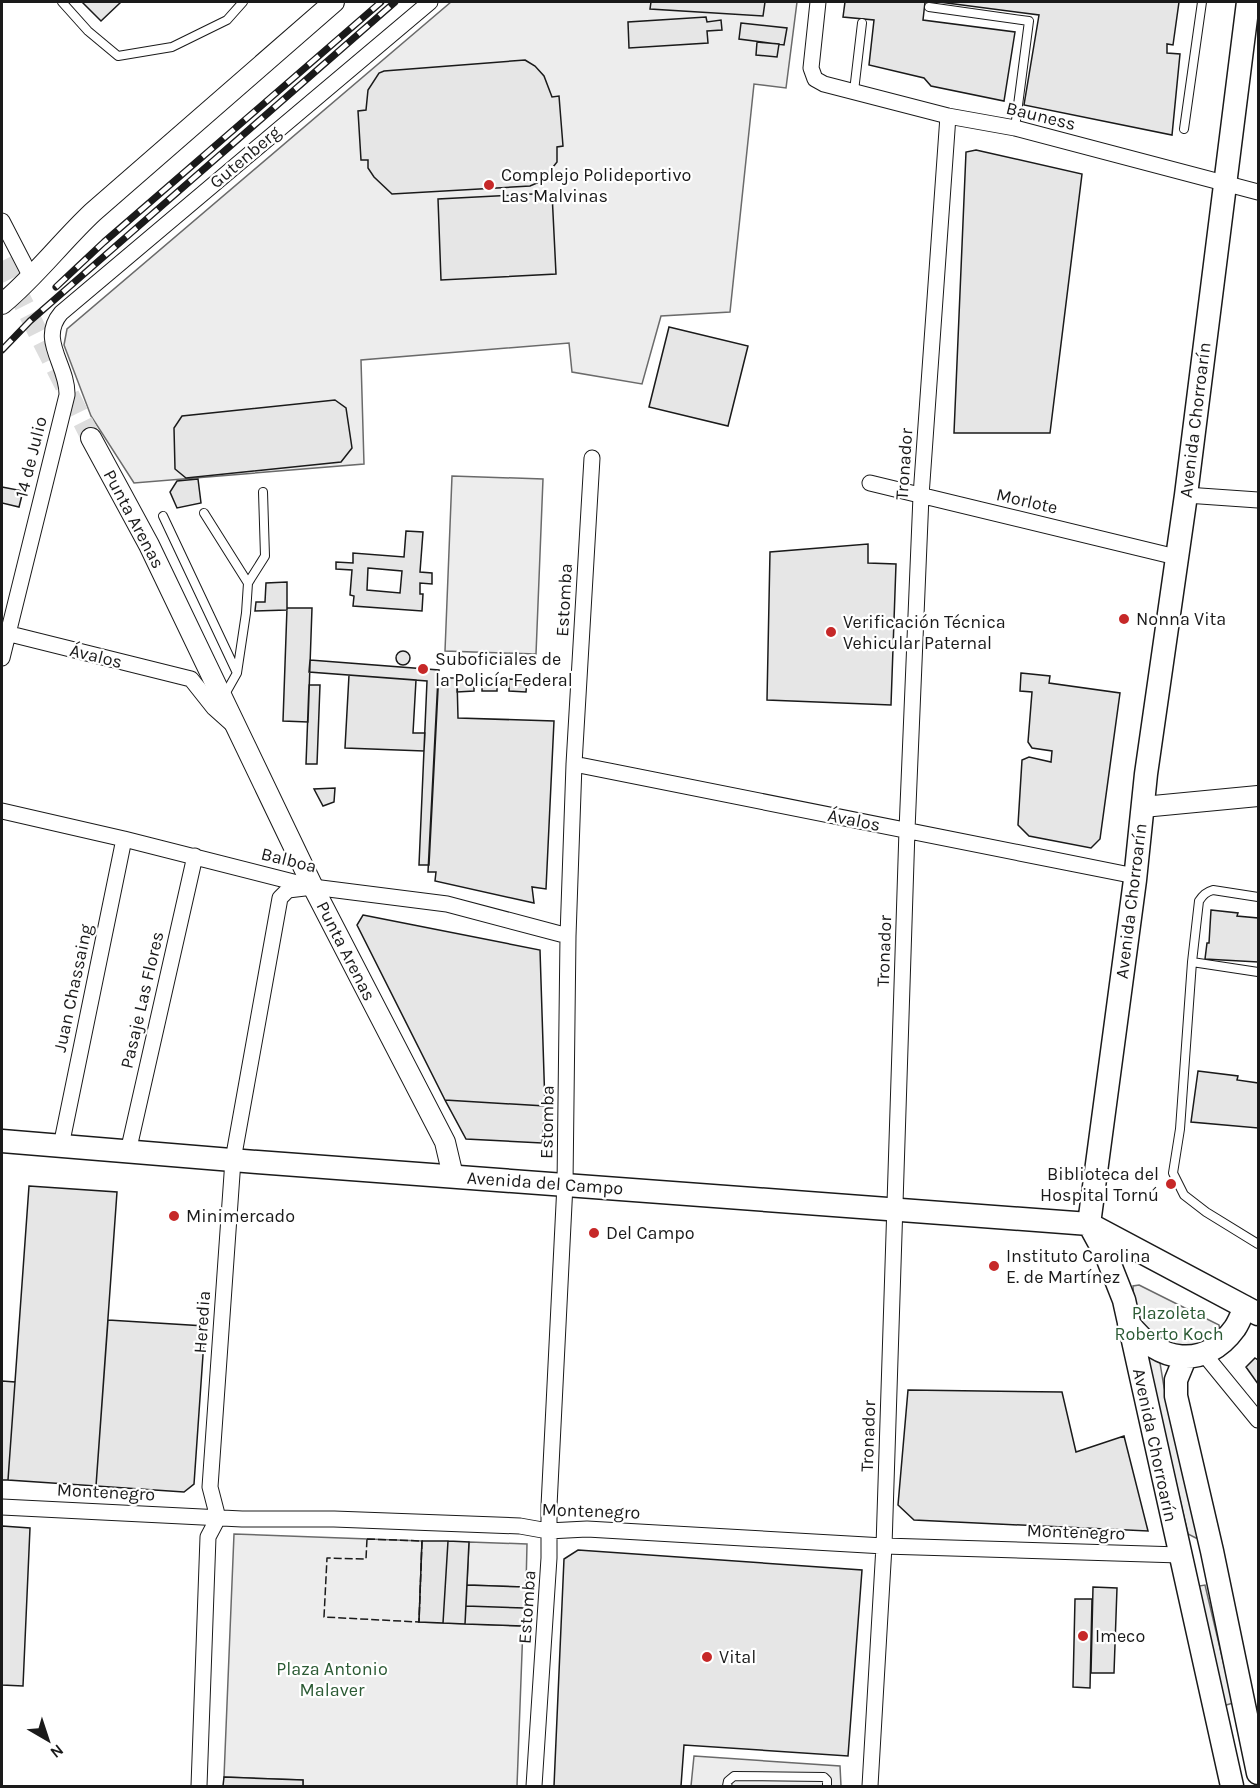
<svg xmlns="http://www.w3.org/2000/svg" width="1260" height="1788" font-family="Karla,sans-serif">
<rect width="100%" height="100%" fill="#fff"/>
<path fill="#ededed" stroke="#6a6a6a" stroke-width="1.5" d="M451,2H797L786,88L754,84L730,312L661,316L642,384L572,372L569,343L361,360L364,464L134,483L91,416L64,345L67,329Z
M452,476L543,479L536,654L445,651Z
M1139,1285L1219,1325L1220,1331L1191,1349L1166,1345L1135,1318L1133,1286Z
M1146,1354L1160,1363L1164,1387L1201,1531L1200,1535L1196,1538L1188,1534Z
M234,1534L422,1541L419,1622L523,1626L517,1786H303V1780L224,1777Z
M469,1542L527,1544L526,1587L467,1585Z
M1205,1585L1233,1703L1223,1706L1193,1587Z
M694,1756L840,1766L841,1786H691Z"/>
<path fill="#e6e6e6" stroke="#1a1a1a" stroke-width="1.5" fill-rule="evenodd" d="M82,2H121L101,21Z
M651,2H765L763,16L650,9Z
M845,2H925L923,20L1015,32L1004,101L931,86L924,78L869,65L874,20L843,17Z
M939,2H1179L1173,45L1167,44V53L1180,54L1172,135L1024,105L1039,15Z
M706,17L707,22L721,20L722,30L707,31L708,43L629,48L628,22Z
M741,23L787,28L784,45L739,39Z
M757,42L779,44L777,57L756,55Z
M525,60L535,66L544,76L552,97L559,96L563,146L557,147V162L542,181L530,186L392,194L374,177L368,168V160H361L358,111L366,110L368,90L379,73L384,71Z
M976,150L1082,174L1050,433H954L966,152Z
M552,193L556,274L441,280L438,199Z
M669,327L748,346L728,426L649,407Z
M335,400L346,408L352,448L341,462L186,478L175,469L174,428L182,416Z
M198,479L201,503L177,508L170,492L177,481Z
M2,487L23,491L19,507L2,503Z
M406,531L423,532L420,572L432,573V584L420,583V594H423L422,611L353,606L354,596L350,595L352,570L336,569V562L353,563V553L404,557ZM368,568L402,571L400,593L367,590Z
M868,544V563L896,564L891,705L767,700L770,552Z
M287,582V610L255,611L256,602H265L266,583Z
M287,608H312L308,722L283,721Z
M396 658a7 7 0 1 1 14 0a7 7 0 1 1-14 0Z
M310,660L439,670L429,865H419L427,681L309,672Z
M1021,673L1050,676L1049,683L1120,693L1100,839L1091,848L1029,836L1018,825L1022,760L1029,757L1051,762L1052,751L1032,748L1028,742L1032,692L1020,691Z
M349,675L416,680L413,733H425L424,751L345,748Z
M438,678H457L458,718L554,721L546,889L532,887L534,903L435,881L436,872H428Z
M457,678H474V691L457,692Z
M482,679H497V691H482Z
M509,679L527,680L526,692L509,691Z
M309,685H320L317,764H306Z
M335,788L334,802L323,806L314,789Z
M1211,910L1238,913L1237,916L1258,918V962L1205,959L1207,943H1209Z
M363,915L540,950L545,1106L445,1100L357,925Z
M1198,1071L1238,1076L1237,1080L1258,1083V1128L1191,1122Z
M445,1100L545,1106L542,1143L466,1139Z
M29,1186L117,1192L96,1486L8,1480Z
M108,1320L205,1326L194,1484L184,1492L96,1486Z
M1255,1358L1258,1360V1384L1246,1367Z
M2,1381L15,1382L8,1480H2Z
M908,1390L1062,1392L1076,1452L1124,1436L1148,1531L914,1520L898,1505Z
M2,1526L30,1528L23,1686L2,1685Z
M422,1541H448L443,1623L419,1622Z
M448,1541L469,1542L465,1624L443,1623Z
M578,1550L862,1570L848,1756L684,1745L681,1786H554L564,1559Z
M467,1585L526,1587L524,1608L466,1606Z
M1093,1587L1117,1588L1114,1673H1091Z
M1075,1599H1092L1090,1688L1073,1687Z
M466,1606L524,1608L523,1626L465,1624Z
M224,1777L303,1780V1786H223Z"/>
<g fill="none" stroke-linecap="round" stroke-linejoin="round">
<path stroke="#ddd" stroke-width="20" stroke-dasharray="20 10" stroke-linecap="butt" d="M2,261L91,438"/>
<g stroke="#1a1a1a" stroke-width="10">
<path id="service" d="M62,2L88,31L118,56L172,47L227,20L243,2
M929,7L1029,21L1015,128
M854,91L862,23
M1184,129L1202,2
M204,513L248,583
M163,516L237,673L224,696
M237,673L246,613L248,583L265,556L263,492
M1258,897L1213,890C1206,892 1203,895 1199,901L1192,962L1258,972
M1192,962L1180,1129L1173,1173L1184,1195L1206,1212L1258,1244
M727,1786L728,1781L734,1776L824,1777L827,1780V1786"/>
</g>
<g stroke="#1a1a1a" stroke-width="17">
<path id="minor" d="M818,2L811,68L815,79L824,84L948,116L1015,128L1258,192
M2,221L31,277
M870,483L1176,557
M1186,495L1258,500
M2,632L191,679L214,708L233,725
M2,658L67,395C68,365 38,340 61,313L430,2
M574,764L1135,876
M2,811L124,839L313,887L447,904L568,936
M61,1146L124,839
M128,1152L195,856
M1204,1354L1258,1420
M2,1507L242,1519H334L520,1526L548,1531L587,1529L884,1546L1180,1555
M199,1786L208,1537L218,1518L210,1487L233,1160L280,898L288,890L313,887
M534,1786L549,1558V1506L565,1184L568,936L574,764L592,458
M870,1786L884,1546L907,830L921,496L948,116"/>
</g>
<g stroke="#1a1a1a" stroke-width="22">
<path id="tertiary" d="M2,304C35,277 61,242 93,212L334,2
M91,438L149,545L313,887L445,1142L453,1176
M1143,807L1258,796"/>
</g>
<g stroke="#1a1a1a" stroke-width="25">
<path id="secondary" d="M2,1141L257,1162L1089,1224L1258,1314
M1129,1324C1158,1362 1204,1371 1235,1328C1239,1322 1242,1314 1245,1307
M1185,1358L1176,1380V1396L1212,1551L1258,1773
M1232,1786L1124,1300L1107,1257L1089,1224L1135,880L1146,774L1186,495L1248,2"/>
</g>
<use href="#service" stroke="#fff" stroke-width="8"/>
<use href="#minor" stroke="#fff" stroke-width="15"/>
<use href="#tertiary" stroke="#fff" stroke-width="20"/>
<use href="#secondary" stroke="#fff" stroke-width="22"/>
<g stroke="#1a1a1a" stroke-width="7">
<path id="rail" d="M56,287L104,242L381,2
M2,350L30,321L395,2"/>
</g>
<use href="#rail" stroke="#fff" stroke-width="4.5" stroke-dasharray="14" stroke-linecap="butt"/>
<path stroke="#1a1a1a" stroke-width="1.5" stroke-dasharray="8 3" stroke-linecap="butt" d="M367,1539L422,1541L419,1622L324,1617L327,1558L366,1559Z"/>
</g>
<g fill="#c62828" stroke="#fff" stroke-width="2">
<circle cx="489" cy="185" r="6"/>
<circle cx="1124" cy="619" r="6"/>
<circle cx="831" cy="632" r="6"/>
<circle cx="423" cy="669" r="6"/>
<circle cx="1171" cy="1184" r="6"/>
<circle cx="174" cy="1216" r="6"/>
<circle cx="594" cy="1233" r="6"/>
<circle cx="994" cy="1266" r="6"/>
<circle cx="1083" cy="1636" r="6"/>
<circle cx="707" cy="1657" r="6"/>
</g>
<g text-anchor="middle" stroke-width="4.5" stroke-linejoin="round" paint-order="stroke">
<g font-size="18" fill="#1a1a1a" stroke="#fff">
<text transform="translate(1041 116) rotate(14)" y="6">Bauness</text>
<text transform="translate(245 157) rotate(-40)" y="6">Gutenberg</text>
<text transform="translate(1195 420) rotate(-83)" y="6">Avenida Chorroarín</text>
<text transform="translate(31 457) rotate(-76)" y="6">14 de Julio</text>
<text transform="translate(904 464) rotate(-86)" y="6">Tronador</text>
<text transform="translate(1027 501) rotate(13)" y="6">Morlote</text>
<text transform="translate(134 519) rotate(62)" y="6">Punta Arenas</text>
<text transform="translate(564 600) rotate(-87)" y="6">Estomba</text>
<text transform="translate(96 656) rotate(14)" y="6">Ávalos</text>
<text transform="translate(854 820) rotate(11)" y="6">Ávalos</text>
<text transform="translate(289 860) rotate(14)" y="6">Balboa</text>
<text transform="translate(1131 901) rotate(-83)" y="6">Avenida Chorroarín</text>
<text transform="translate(346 951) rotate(63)" y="6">Punta Arenas</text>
<text transform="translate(884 951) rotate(-88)" y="6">Tronador</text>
<text transform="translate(73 988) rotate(-78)" y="6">Juan Chassaing</text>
<text transform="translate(142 1000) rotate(-77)" y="6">Pasaje Las Flores</text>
<text transform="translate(547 1122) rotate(-89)" y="6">Estomba</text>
<text transform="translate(545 1183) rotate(4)" y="6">Avenida del Campo</text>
<text transform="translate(202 1322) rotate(-86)" y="6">Heredia</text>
<text transform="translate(868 1436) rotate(-88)" y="6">Tronador</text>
<text transform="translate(1155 1445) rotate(78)" y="6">Avenida Chorroarín</text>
<text transform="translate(106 1492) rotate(3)" y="6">Montenegro</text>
<text transform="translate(591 1511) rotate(2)" y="6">Montenegro</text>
<text transform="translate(1076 1532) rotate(2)" y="6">Montenegro</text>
<text transform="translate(527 1607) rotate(-86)" y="6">Estomba</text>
</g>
<g font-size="18" fill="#1a1a1a" stroke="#fff" text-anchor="start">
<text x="501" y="181">Complejo Polideportivo<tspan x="501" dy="21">Las Malvinas</tspan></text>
<text x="1136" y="625">Nonna Vita</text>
<text x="843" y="628">Verificación Técnica<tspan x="843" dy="21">Vehicular Paternal</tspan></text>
<text x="435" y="665">Suboficiales de<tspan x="435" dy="21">la Policía Federal</tspan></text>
<text x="1159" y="1180" text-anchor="end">Biblioteca del<tspan x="1159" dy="21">Hospital Tornú</tspan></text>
<text x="186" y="1222">Minimercado</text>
<text x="606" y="1239">Del Campo</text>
<text x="1006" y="1262">Instituto Carolina<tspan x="1006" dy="21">E. de Martínez</tspan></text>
<text x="1095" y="1642">Imeco</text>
<text x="719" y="1663">Vital</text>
</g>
<g font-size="18" fill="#2b5a34" stroke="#fff">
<text x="1169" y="1319">Plazoleta<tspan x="1169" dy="21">Roberto Koch</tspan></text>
<text x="332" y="1675">Plaza Antonio<tspan x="332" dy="21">Malaver</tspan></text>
</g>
</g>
<rect width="1260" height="1788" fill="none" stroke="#1a1a1a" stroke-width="6"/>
<g transform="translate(48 1740) rotate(141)" stroke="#ffffff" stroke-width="4.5" paint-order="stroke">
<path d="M0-4.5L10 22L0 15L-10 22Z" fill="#1a1a1a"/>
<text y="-9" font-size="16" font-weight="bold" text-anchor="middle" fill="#1a1a1a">N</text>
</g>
</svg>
